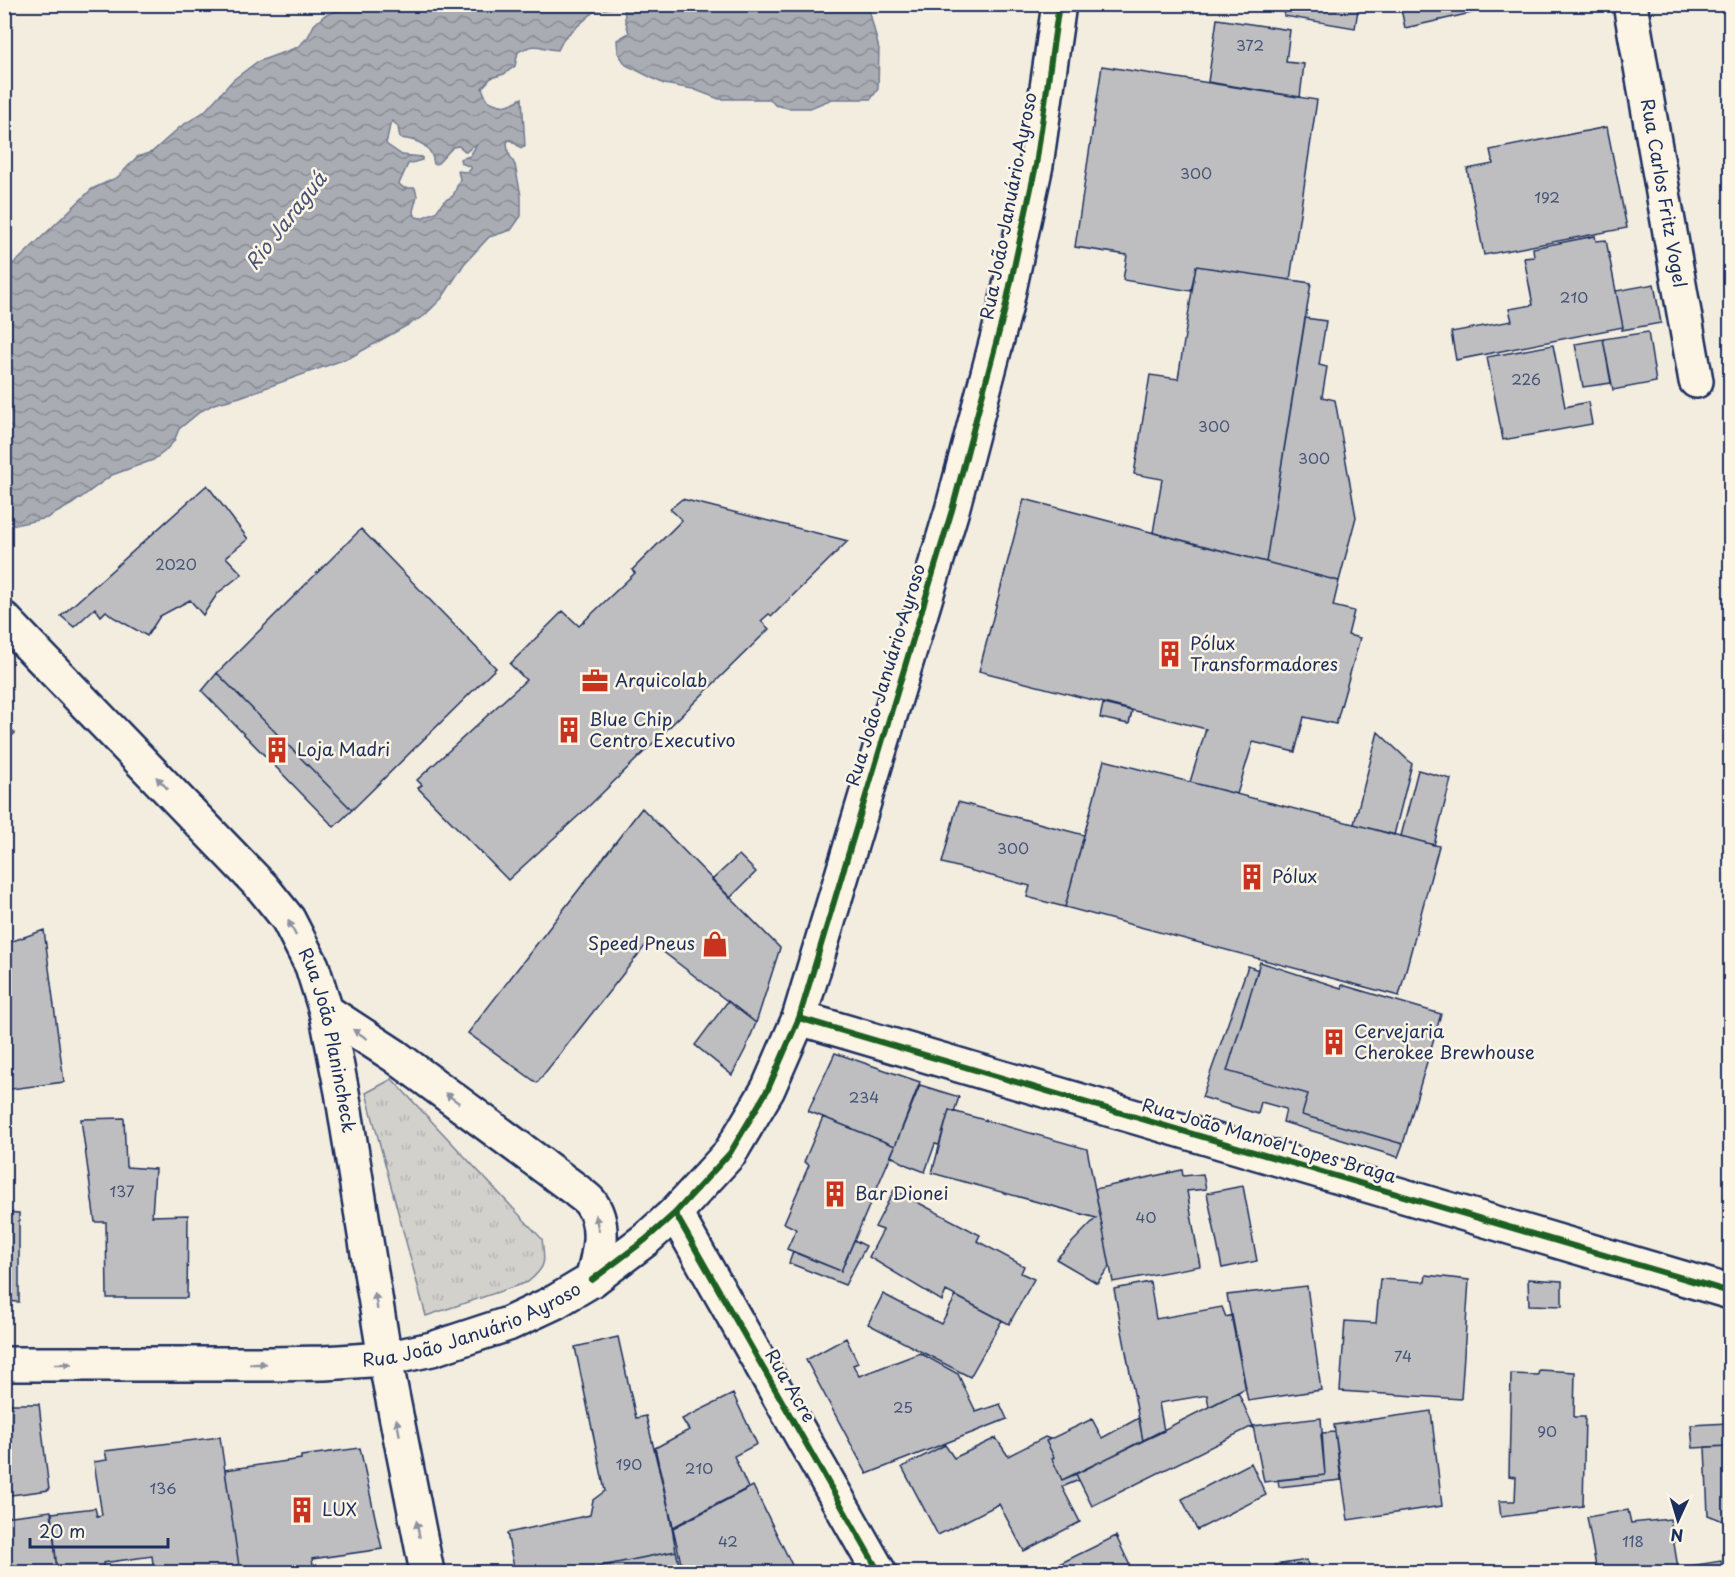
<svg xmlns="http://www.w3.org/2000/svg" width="1735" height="1577" font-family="'Playpen Sans',sans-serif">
<defs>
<pattern id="park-tufts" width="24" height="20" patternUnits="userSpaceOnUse" patternTransform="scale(1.5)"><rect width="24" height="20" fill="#d3d1cc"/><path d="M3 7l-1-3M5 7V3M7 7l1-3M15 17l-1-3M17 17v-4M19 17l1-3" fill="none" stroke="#b5b4b2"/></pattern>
<pattern id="water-waves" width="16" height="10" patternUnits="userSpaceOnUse" patternTransform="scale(1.5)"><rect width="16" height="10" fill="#a9acb3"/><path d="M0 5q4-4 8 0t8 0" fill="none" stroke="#898c95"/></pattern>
</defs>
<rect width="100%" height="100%" fill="#f3ede0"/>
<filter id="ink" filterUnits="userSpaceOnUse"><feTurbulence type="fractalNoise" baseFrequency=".0167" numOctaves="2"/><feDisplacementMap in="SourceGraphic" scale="12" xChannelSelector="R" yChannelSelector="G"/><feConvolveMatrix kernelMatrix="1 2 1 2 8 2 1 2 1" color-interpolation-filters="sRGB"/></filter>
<g filter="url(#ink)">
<path fill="url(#park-tufts)" stroke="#778095" stroke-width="1.5" d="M392,1079L542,1239C545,1262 547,1266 528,1282L426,1316L366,1093Z"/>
<path fill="url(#water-waves)" stroke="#707a91" stroke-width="1.5" fill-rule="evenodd" d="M360,4L868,5L879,49L878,89L871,99H832L810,108H788L775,105L770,99H719L693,89L664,84L626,65L618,53L617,40L629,33L625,19L624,6L596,10L564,38L558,50C539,49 539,41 518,52L515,66L504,74L491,78L482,88L487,100C503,108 507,107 522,98L525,146L521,148L510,140L507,142L508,152L515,165L521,196V216L511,230L489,237L464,264L442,298L424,316L351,357L240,397L214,404L201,411L179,429L174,441L164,452L153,460L112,475L72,504L47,518L19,524L5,525V269L18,260L92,189L118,177L137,157L152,152L180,127L204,112L233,80L257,62L298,47L308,37L314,25L325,15ZM393,121L398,127L400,138C418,140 432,145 434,164L438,163L453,147L459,146L466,152L473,146H476L470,156L460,159L461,163L471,167V169L467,172L458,171L460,179L453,196L444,201L436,212L421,218L416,217L413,211L417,196L415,188H404L399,184L408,164L422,160V157L402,155L386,144L390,125Z"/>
<path fill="#bebec0" stroke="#1b2f5e" stroke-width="1.5" d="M1286,4H1359L1355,28L1284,16Z
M1400,4H1478L1480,11L1405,28Z
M1217,19L1290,30L1286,62L1304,64L1300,97L1208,82Z
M1102,66L1317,100L1290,280L1196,266L1191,291L1123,280L1127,255L1075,247Z
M1607,127L1627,228L1484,255L1467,169L1493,164L1490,150Z
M1595,236L1596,241L1606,240L1623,327L1456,360L1451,332L1512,321L1509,309L1533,305L1524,258L1534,257L1533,248Z
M1196,266L1311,283L1266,562L1153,533L1162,479L1134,474L1150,375L1178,379Z
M1654,284L1661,323L1622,330L1623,327L1616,291Z
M1305,318L1326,321L1319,365L1327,367L1322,397L1335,400L1356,517L1339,581L1266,562Z
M1648,332L1656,382L1613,390L1603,339Z
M1603,339L1611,383L1583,387L1575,344Z
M1553,345L1565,407L1588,402L1592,424L1503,440L1487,357Z
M207,485L248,539L226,557L242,574L218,593L203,615L190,600L160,616L147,636L113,617L106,611L101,616L95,608L74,627L61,616Z
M682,499L848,541L772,616L769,614L761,621L769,629L588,807L508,880L418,788L422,785L417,780L526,680L510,664L563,611L579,626L635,573L632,570L682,520L670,509Z
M1024,499L1339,581L1333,606L1354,611L1348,635L1360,638L1336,724L1304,717L1295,752L1253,742L1237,794L1190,782L1206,729L979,671Z
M361,529L496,668L352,810L217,673Z
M217,673L352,810L334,827L202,691Z
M1103,704L1132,711L1129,724L1100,718Z
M4,724L15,733L4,743Z
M1378,732L1412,764L1394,835L1354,824Z
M1104,760L1439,846L1399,996L1065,907Z
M1418,770L1451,779L1434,845L1401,836Z
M958,802L1084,835L1065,907L1027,897L1030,886L942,863Z
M642,808L780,948L756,1023L649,941L537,1083L468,1033Z
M739,855L756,872L730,898L712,880Z
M44,930L64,1082L4,1090V944Z
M1260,962L1341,988L1342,985L1441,1014L1403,1144L1302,1115L1308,1094L1227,1071Z
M1248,966L1258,970L1227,1071L1308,1094L1302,1115L1403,1144L1398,1157L1283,1122L1286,1109L1261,1102L1258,1114L1202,1097Z
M728,1001L756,1023L745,1050L732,1075L695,1045Z
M835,1053L920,1082L895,1146L808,1111Z
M920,1085L959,1097L954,1112L949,1110L939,1145L935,1144L925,1172L907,1165L891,1156Z
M949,1110L1087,1149L1110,1266L1097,1283L1056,1259L1096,1218L932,1173Z
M823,1117L895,1146L841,1271L787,1249L796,1229L784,1223L809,1165L804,1162Z
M124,1118L126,1167L155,1169L152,1216L188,1215L187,1298H107L106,1222H95L81,1119Z
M1182,1170L1183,1176L1203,1174L1206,1189L1187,1191L1200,1266L1113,1282L1095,1189Z
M1243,1186L1257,1261L1222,1268L1207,1193Z
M894,1190L980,1235L977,1241L1024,1266L1021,1273L1034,1279L1009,1324L946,1291L942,1301L869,1257L883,1230L875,1227Z
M4,1212L19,1213V1302L4,1301Z
M854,1240L866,1246L845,1285L789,1263L793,1252L841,1271Z
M1426,1275L1469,1280L1461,1399L1340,1391L1345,1321L1376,1323L1380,1279L1425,1282Z
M1528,1279L1562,1281V1306L1529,1305Z
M1150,1282L1156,1319L1222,1307L1226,1317L1232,1315L1246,1388L1209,1407L1207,1395L1159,1403L1164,1431L1143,1441L1114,1289Z
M1307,1286L1321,1390L1248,1401L1227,1295Z
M883,1294L941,1324L956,1296L1002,1320L970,1377L868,1324Z
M618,1337L636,1418L646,1416L669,1511L676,1551L572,1572H515L507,1533L590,1515L593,1500L605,1491L575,1347Z
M846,1338L858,1363L853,1365L859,1376L920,1353L958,1374L976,1412L1000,1404L1007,1419L867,1474L806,1360Z
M1539,1370L1575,1372L1574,1417H1585L1583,1506L1501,1517L1499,1501H1515L1516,1477L1509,1476L1511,1374L1538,1375Z
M1238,1392L1253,1426L1092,1506L1076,1474Z
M733,1394L757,1444L734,1456L748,1488L673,1527L655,1448L689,1430L682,1419Z
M4,1404H39L49,1490L4,1496Z
M1431,1411L1442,1506L1348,1520L1334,1425Z
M1139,1418L1143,1441L1062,1480L1052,1459L1054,1457L1046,1441L1092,1419L1102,1438Z
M1321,1418L1325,1475L1264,1482L1253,1426Z
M1728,1423L1729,1446L1693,1448L1691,1425Z
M1335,1432L1341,1480L1279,1487L1278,1480L1325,1475L1321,1435L1322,1433Z
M220,1437L239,1566L191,1572H154L152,1556L103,1563L104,1572H57L52,1513L95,1508L97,1516L102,1515L94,1462L107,1460L105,1451Z
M1045,1437L1050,1439L1046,1441L1054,1457L1052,1459L1062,1480L1076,1474L1079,1480L1062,1487L1080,1522L1024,1551L999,1504L938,1535L902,1467L945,1445L954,1458L996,1438L1008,1456Z
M1729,1446H1730V1548H1724L1728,1523L1708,1515L1705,1447Z
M360,1448L382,1549L312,1559L314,1572H231L230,1567L239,1566L225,1470L301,1459V1456Z
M1251,1463L1266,1495L1197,1530L1182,1499Z
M753,1486L792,1565L779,1572H683L673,1528Z
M1628,1510L1631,1523L1670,1519L1678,1568L1721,1561L1722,1572H1597L1587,1517Z
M51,1511L57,1572H4V1517Z
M1116,1536L1133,1572H1043Z
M676,1551L681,1572H572Z
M1307,1560L1309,1572H1276L1275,1565Z
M1256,1568L1257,1572H1232Z"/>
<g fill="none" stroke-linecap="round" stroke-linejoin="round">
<g stroke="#1b2f5e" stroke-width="38">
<g id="minor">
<path id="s1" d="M1630,4L1696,381"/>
<path d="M799,1018L1730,1292"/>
<path d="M675,1213L879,1572"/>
</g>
</g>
<g stroke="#1b2f5e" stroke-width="38">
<g id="major">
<path id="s2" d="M4,619L263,888L288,919L312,966L326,1011L342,1092L385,1359L427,1572"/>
<path d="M326,1011L395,1056L576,1190C580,1194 587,1198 590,1202C607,1224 599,1256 592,1280"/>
<path id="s3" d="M4,1364H271L324,1363L385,1359L432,1349L508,1324L555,1302L592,1280L645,1240L675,1213L730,1153L768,1089L799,1018L952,510L1005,309L1036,165L1059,4"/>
</g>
</g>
<use href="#minor" stroke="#fcf5e5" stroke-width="33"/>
<use href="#major" stroke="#fcf5e5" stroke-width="33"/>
<g stroke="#fcf5e5" stroke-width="10">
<path id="cycleway" d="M799,1018L1730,1292
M675,1213L879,1572
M592,1280L645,1240L675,1213L730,1153L768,1089L799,1018L952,510L1005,309L1036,165L1059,4"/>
</g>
<use href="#cycleway" stroke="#1b5e20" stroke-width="6"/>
</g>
<defs><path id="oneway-solid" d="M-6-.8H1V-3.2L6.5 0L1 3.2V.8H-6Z" transform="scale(1.5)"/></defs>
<g fill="#8c92a2">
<use href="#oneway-solid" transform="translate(162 783) rotate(-134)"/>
<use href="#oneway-solid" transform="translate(292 928) rotate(-117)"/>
<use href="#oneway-solid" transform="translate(360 1034) rotate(-147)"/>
<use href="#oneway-solid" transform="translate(452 1098) rotate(-144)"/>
<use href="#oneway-solid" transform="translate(597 1223) rotate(-104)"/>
<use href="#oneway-solid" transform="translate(376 1301) rotate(-99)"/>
<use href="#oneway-solid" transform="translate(63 1364)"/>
<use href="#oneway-solid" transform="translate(258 1364)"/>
<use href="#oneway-solid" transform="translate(398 1427) rotate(-101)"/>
<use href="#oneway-solid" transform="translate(418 1529) rotate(-101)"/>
</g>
</g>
<defs>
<g id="building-bare" transform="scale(2.07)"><path d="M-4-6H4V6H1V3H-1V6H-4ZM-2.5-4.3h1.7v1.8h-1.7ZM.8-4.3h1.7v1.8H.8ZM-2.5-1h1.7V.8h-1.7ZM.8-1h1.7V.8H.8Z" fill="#c8321e" stroke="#fcf5e5" stroke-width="2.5" paint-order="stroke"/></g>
<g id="office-bare" transform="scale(2.07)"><path d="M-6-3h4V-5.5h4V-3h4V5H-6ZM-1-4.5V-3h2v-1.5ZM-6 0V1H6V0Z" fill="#c8321e" stroke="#fcf5e5" stroke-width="2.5" paint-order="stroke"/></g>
<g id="shop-bare" transform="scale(2.07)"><path d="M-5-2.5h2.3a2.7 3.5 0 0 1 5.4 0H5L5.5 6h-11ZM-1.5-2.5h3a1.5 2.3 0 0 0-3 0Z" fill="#c8321e" stroke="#fcf5e5" stroke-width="2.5" paint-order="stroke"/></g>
</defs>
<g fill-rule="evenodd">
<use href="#building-bare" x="1170" y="654"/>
<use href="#office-bare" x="595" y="681"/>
<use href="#building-bare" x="569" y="730"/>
<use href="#building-bare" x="277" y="750"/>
<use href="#building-bare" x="1252" y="877"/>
<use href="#shop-bare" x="715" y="944"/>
<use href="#building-bare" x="1334" y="1042"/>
<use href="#building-bare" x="835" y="1194"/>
<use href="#building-bare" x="302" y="1510"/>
</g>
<g text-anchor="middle" stroke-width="5" stroke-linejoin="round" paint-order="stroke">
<g font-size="15" fill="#445376">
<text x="1250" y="51">372</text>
<text x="1196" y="179">300</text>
<text x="1547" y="203">192</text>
<text x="1574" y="303">210</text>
<text x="1526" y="385">226</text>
<text x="1214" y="432">300</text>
<text x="1314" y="464">300</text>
<text x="176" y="570">2020</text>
<text x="1013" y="854">300</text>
<text x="864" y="1103">234</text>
<text x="122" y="1197">137</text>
<text x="1146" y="1223">40</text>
<text x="1403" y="1362">74</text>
<text x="903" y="1413">25</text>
<text x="1547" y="1437">90</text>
<text x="629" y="1470">190</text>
<text x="699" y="1474">210</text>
<text x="163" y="1494">136</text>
<text x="728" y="1547">42</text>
<text x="1633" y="1547">118</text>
</g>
<g font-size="18" fill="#1b2f5e" stroke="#fcf5e5">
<text dy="6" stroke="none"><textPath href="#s1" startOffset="192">Rua Carlos Fritz Vogel</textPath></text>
<text transform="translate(1009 206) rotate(-79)" y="6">Rua João Januário Ayroso</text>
<text transform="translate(886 675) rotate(-73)" y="6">Rua João Januário Ayroso</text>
<text dy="6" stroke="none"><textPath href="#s2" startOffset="542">Rua João Planincheck</textPath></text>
<text transform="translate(1269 1141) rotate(16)" y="6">Rua João Manoel Lopes Braga</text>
<text dy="6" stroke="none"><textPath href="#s3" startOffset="474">Rua João Januário Ayroso</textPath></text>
<text transform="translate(790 1386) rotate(60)" y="6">Rua Acre</text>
</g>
<g font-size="18" fill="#1b2f5e" stroke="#fcf5e5" text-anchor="start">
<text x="1190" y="650">Pólux<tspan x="1190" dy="21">Transformadores</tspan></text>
<text x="615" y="687">Arquicolab</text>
<text x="589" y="726">Blue Chip<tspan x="589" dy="21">Centro Executivo</tspan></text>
<text x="297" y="756">Loja Madri</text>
<text x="1272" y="883">Pólux</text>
<text x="695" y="950" text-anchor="end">Speed Pneus</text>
<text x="1354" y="1038">Cervejaria<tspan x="1354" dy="21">Cherokee Brewhouse</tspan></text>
<text x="855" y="1200">Bar Dionei</text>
<text x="322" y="1516">LUX</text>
</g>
<g font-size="20" font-style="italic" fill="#465478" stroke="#fcf5e5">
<text transform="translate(286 221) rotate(-52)" y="7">Rio Jaraguá</text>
</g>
</g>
<rect width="1735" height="1577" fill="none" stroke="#fcf5e5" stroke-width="24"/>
<rect x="12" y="12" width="1711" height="1553" fill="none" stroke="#1b2f5e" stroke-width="2" filter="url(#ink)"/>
<g transform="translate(1678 1520) rotate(184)" stroke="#fcf5e5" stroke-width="4.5" paint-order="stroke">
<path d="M0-4.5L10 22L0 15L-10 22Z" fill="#1b2f5e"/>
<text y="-9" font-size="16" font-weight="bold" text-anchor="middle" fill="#1b2f5e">N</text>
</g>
<path d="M30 1538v9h138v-9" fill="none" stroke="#1b2f5e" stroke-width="3"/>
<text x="39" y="1538" font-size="18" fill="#1b2f5e" stroke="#fcf5e5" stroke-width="4.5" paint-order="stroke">20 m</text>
</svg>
